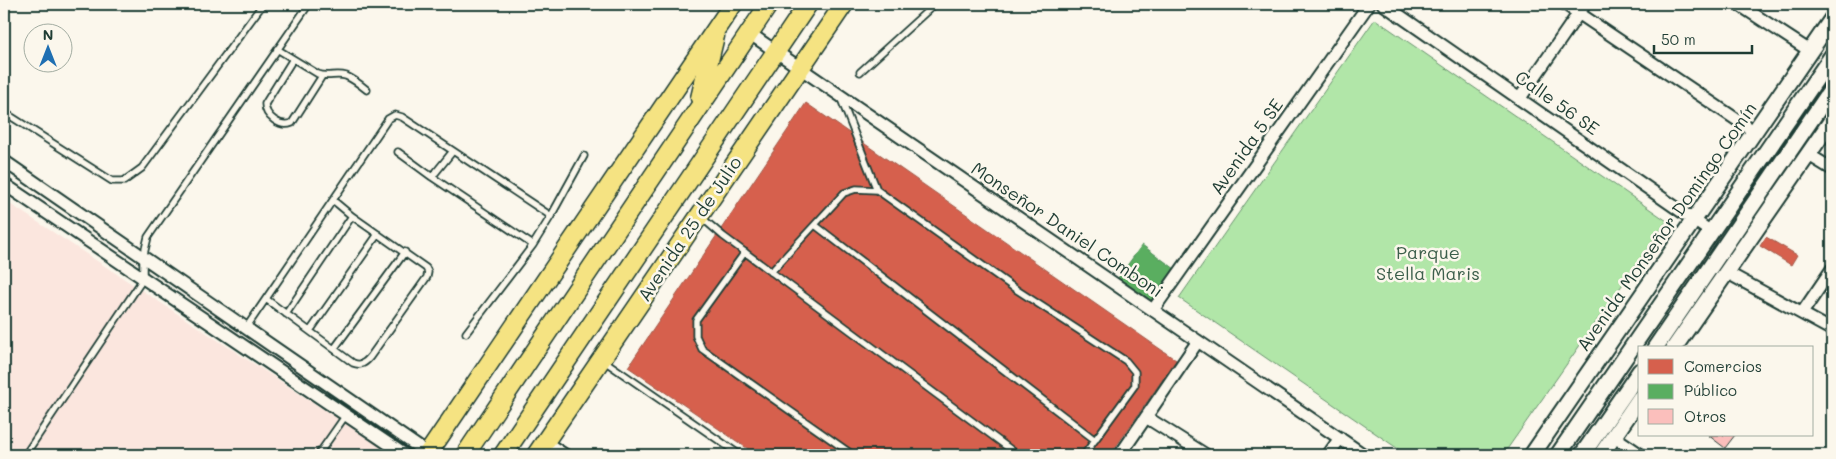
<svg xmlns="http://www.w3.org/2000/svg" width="1836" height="459" font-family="Mali,sans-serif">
<rect width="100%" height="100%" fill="#fbf7ec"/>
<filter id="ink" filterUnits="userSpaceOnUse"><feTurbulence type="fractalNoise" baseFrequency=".02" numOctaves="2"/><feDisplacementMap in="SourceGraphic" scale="10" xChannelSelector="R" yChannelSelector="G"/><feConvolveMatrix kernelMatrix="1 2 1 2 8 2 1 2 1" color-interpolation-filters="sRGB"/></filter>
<g filter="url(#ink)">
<path fill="#fbe6de" d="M4,200L393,455H4Z"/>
<path fill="#b1e6a8" stroke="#68926e" d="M1375,19L1667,221L1503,455H1407L1179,298Z"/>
<path fill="#d6604d" stroke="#9f5646" d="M806,103L1176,360L1110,455H757L628,367Z
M1766,237L1797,255L1791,265L1760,246Z"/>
<path fill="#5aae61" stroke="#488c54" d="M1142,245L1175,269L1150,302L1118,278Z"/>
<path fill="#fbbfbc" stroke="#1f3d34" d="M1708,435H1735L1725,448Z"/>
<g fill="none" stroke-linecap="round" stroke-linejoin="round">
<g stroke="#1f3d34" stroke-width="9">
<path id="service" d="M277,49L318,74C327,78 336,73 346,76C353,79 361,85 367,90
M293,59L265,104C265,116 280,128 292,123L322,76
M860,72L935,4
M841,99L877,190
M4,112L112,181H124L142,168L263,4
M398,152L432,177L533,245
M432,177L453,151
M701,217L723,236L1018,455
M815,225L1095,440
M745,252L696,320V336L702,349L853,455
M771,272L844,193L856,189L877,190L1017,290L1126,361L1135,372V385L1084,455
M266,299L353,363C361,366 365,363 370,357L427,277L428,272L426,268L352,216L334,201
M286,314L352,216
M246,328L388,119L395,115L402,117L551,216L584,156
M310,331L378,234
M466,333L533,245L551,216
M334,349L405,252
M603,360L740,455
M25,455L143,279V258L148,237L309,4
M318,455L346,415"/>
</g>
<g stroke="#1f3d34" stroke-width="15">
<path id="minor" d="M1383,4L1711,232
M1565,4L1755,132
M1738,4L1810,51
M749,33L1364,455
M1520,98L1585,4
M1809,155L1832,169
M4,161L430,455
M4,184L405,455
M1726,272L1832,330
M1153,310L1369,4
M1802,313L1832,269
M1146,417L1206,455
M1613,436L1641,455
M545,442L565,455
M1120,455L1198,341
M1328,455L1340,438"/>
</g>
<g stroke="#1f3d34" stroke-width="19">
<path id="secondary" d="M1655,348L1832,89
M1674,348L1832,120
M1532,455L1832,19
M1558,455L1832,56
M1582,455L1640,371
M1601,455L1640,398"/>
</g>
<g stroke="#1f3d34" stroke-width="21">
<path id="primary" d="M700,98L715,36
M427,455L733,4
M465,455L769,4
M503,455L808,4
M536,455L844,4"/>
</g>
<use href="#service" stroke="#fbf7ec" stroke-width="5.5"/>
<use href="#minor" stroke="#fbf7ec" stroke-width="11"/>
<use href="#secondary" stroke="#fbf7ec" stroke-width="15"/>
<use href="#primary" stroke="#f5e382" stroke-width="18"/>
</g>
</g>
<g text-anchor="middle" stroke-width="5" stroke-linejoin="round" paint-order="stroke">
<g font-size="18" fill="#1f3d34" stroke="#fbf7ec">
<text transform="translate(1557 103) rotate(35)" y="6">Calle 56 SE</text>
<text transform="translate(1247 147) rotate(-55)" y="6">Avenida 5 SE</text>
<text transform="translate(1667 227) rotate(-55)" y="6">Avenida Monseñor Domingo Comín</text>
<text transform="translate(690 229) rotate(-56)" y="6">Avenida 25 de Julio</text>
<text transform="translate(1067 230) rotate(34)" y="6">Monseñor Daniel Comboni</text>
</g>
<g font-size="18" fill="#3c5f4b" stroke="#fbf7ec">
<text x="1428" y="259">Parque<tspan x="1428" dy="21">Stella Maris</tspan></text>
</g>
</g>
<rect width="1836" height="459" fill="none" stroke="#fbf7ec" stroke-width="20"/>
<rect x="10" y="10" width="1816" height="439" fill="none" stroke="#1f3d34" stroke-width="2" filter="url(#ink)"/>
<rect x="1638" y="346" width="175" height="90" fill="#fbf7ec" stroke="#a3ada2"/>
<rect x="1648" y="359" width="25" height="15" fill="#d6604d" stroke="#a3ada2"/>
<text x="1684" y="372" font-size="15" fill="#1f3d34">Comercios</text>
<rect x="1648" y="384" width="25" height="15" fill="#5aae61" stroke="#a3ada2"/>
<text x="1684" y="396" font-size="15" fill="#1f3d34">Público</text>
<rect x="1648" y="409" width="25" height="15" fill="#fbbfbc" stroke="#a3ada2"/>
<text x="1684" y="422" font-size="15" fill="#1f3d34">Otros</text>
<g transform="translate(48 48)"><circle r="24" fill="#fbf7ec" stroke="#a3ada2"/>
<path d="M0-4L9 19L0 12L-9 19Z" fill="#1f6fb2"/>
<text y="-8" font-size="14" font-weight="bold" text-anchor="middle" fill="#1f3d34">N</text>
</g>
<path d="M1654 45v8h98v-8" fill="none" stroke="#1f3d34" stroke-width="2.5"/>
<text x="1661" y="45" font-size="15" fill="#1f3d34" stroke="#fbf7ec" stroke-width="4" paint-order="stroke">50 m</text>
</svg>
